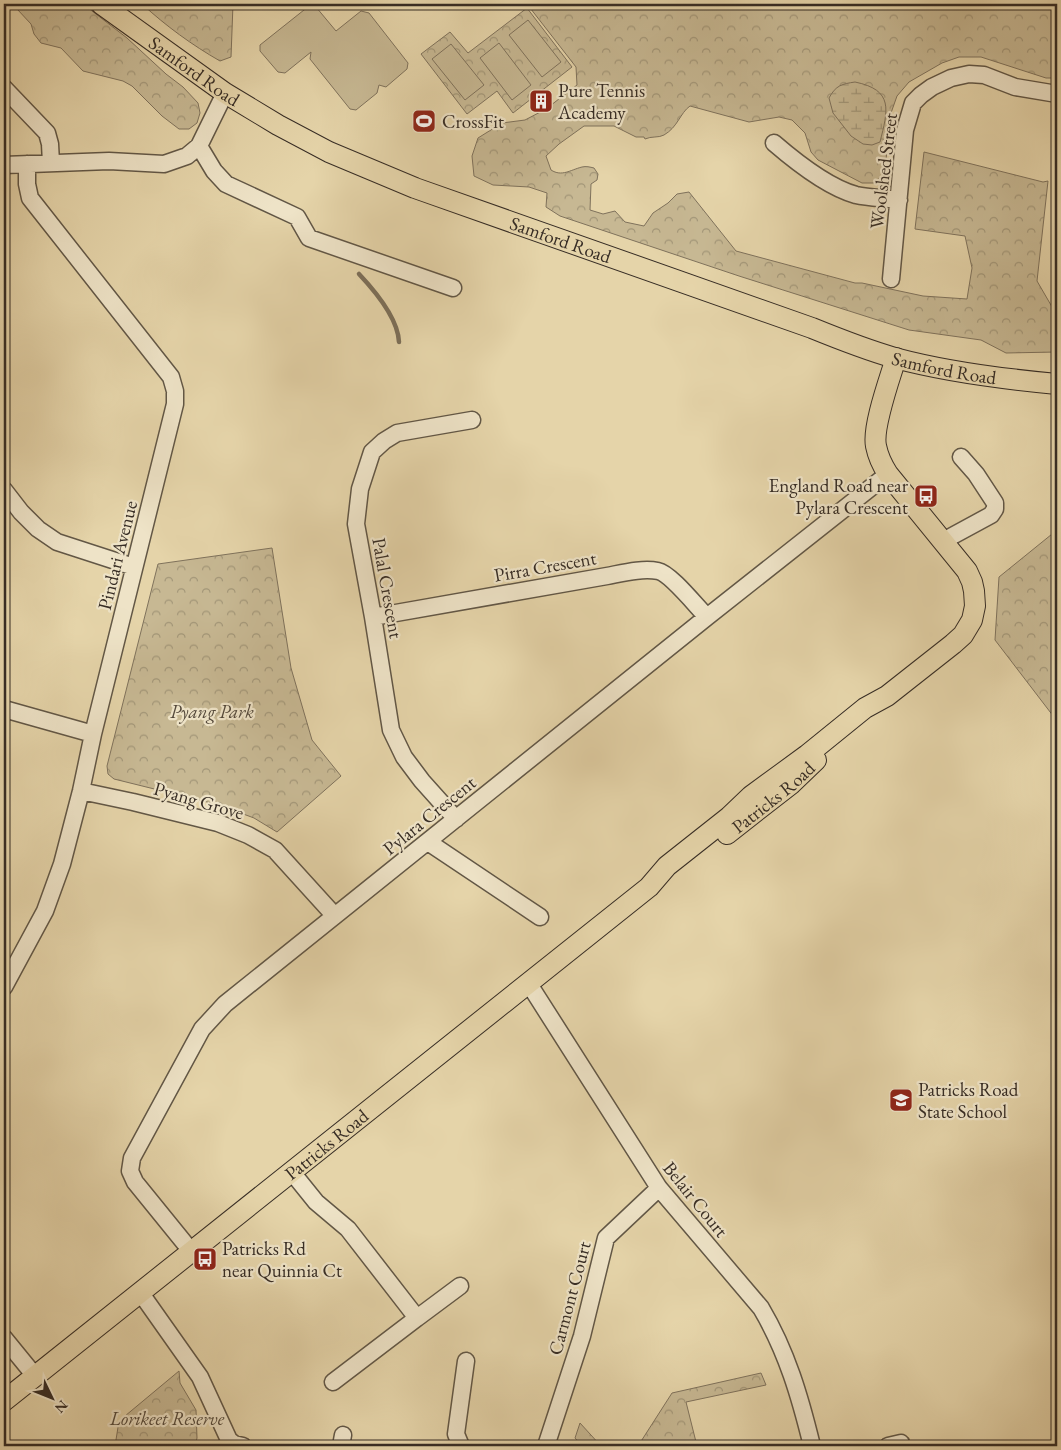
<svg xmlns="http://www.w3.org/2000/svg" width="1061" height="1450" font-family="'EB Garamond',serif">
<defs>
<pattern id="forest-crowns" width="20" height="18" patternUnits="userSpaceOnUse" patternTransform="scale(1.25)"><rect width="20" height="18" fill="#c7b893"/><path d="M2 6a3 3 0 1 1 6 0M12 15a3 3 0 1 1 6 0" fill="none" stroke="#a29678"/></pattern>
<pattern id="wetland-marsh" width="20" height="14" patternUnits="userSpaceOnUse" patternTransform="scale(1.25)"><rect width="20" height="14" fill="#c7b893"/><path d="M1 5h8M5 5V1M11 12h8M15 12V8" fill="none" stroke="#a29678"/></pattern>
</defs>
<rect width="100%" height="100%" fill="#e5d4a9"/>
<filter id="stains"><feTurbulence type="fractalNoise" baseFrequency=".004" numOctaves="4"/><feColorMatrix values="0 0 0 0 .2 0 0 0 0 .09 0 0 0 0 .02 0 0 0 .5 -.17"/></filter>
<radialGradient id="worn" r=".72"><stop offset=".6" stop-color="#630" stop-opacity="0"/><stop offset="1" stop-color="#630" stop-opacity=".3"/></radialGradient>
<path fill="url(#forest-crowns)" stroke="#7f725c" d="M4,4H83L127,38L166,74L183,87L198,103L200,113L197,123L189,129H179L162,116L132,86L123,81L83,71L61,48L41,43L34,34L31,24L17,9H4Z
M142,4H233L231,57L220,61C192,45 166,26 142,4Z
M527,4H1057V78H1046L981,57H959L942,63L909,82L897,96L891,113L885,169L883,174L875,183H862L818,160L811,152L805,133L792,120L779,117L749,122L690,106C680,113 678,127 664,135C659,138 651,136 645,139L644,137H636L614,126H584L559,144L546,156L551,170C562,177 570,170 582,167C586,166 590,167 594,168L598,174L597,180L591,184L590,210L603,214L615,211L625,222L644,226L653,213L668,203L677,194L689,192L736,251L855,283H862L923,296L967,299L972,268L965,236L915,229L924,152L1043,182L1048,181L1037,281L1055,312H1057V352L1006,353L981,340L909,330L739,276L560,216L546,207L547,193L529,187L493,185L474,176L472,156L478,138L502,123L525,120L546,109L577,85L576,67Z
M527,8L572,67L513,113L497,91L467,114L421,54L450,32L468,53Z
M1057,530V721L995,640L999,577Z
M272,548L291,668L312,740L341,776L277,832L254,818L219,805L114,779L108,774L107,766L158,564Z
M179,1371L180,1383L196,1410L197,1438L195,1446H115L119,1421Z
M761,1373L766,1385L686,1402L697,1446H638L672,1393Z
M580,1423L601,1446H582L575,1438Z"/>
<path fill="url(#wetland-marsh)" stroke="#7f725c" d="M855,82C894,90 888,110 880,142L872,145L863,144L851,136L833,113L829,98C836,85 842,84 855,82Z"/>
<path fill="#c7b893" stroke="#7f725c" d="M309,6L316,7L336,31L361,11L369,13L408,63L407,69L386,87L379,85L377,93L356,110L350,109L310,59L311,52L285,73L278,72L260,51V45Z
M528,20L561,62L542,77L509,35Z
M499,43L531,85L512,100L480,58Z
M451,44L484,85L465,100L432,59Z"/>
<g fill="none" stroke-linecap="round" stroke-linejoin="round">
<path stroke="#7c6f59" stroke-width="4.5" d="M359,274C375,291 398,318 399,342"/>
<g stroke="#625746" stroke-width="19">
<path id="minor" d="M4,88L47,133L50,144L51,163
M774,143C796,162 827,187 856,195C869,198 885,198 899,200
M199,146L214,171L226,184L297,217L309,238L453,288
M4,165L109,161L164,164L187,156L199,146L225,93
M891,279L905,130L913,103L921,95L932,87L951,78L969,74L984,75L1015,87L1057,94
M4,490L21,512L38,529L57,542L134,567
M943,541L991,515L995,509V503L976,474L961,457
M373,617L607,576C623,573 642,568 658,571C670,573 697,607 707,617
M4,709L93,734
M81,791L133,802L218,823L248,835L275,850L334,915
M456,819L422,781L404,757L391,730L373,617L356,524L360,489L372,452L384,441L397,433L472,420
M428,842L540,917
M529,984L659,1188L761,1308C787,1352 800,1397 812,1446
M4,987L45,911L62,864L81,791L93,734L175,404V391L171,377L30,198L27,184V164
M291,1171L316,1202L348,1229L417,1318L333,1382
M191,1251L135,1182L130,1171L132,1158L202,1029L225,1004L707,617L888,474
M140,1292L200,1377L229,1440L234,1444L243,1446
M417,1318L460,1286
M4,1338L35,1376
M341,1446L343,1435
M461,1446L456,1434L466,1361
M546,1446L582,1336L606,1238L659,1188
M888,1446L901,1443"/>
</g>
<g stroke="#372d25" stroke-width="22">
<g id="major">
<path id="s1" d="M101,4L225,93L278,125L329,152L415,188L812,328C839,339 867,350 895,358C947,372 1003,379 1057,384"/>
<path id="s2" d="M727,834L791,784L816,760"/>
<path id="s3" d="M4,1401L649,887L667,866L729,817L751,796L807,755L865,708L887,696L953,644L963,635L972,620L975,606L974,591L972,582L967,571L888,474C882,465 878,456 876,446C872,427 890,378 896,358"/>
</g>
</g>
<use href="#minor" stroke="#eee3c7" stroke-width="16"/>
<use href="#major" stroke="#e5d4a9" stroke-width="20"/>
</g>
<defs>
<g id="building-square" transform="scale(1.25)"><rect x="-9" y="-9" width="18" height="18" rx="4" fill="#8f2418" stroke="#eee3c7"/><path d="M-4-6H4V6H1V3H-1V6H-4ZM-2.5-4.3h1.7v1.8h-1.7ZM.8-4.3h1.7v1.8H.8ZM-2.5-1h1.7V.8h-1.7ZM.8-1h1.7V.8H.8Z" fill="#fff"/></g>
<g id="stadium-square" transform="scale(1.25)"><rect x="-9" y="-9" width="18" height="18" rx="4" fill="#8f2418" stroke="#eee3c7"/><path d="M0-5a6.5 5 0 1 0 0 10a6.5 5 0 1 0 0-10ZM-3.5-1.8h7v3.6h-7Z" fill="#fff"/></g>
<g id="bus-square" transform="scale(1.25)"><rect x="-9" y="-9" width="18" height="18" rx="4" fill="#8f2418" stroke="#eee3c7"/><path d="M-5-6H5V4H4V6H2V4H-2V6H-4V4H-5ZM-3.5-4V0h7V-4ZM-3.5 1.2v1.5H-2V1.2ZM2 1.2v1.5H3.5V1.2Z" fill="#fff"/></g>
<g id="school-square" transform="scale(1.25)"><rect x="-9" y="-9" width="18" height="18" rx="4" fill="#8f2418" stroke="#eee3c7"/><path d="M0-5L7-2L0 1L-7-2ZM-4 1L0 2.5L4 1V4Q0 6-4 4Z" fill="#fff"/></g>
</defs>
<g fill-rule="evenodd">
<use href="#building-square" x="541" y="101"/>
<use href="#stadium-square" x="424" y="121"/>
<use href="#bus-square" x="926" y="496"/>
<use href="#school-square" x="901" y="1100"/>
<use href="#bus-square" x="205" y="1259"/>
</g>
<g text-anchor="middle" stroke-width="4.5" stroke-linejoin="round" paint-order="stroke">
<g font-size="19" fill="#372d25" stroke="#eee3c7">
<text dy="7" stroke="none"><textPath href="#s1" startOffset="115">Samford Road</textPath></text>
<text transform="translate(883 171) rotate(-83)" y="7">Woolshed Street</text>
<text dy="7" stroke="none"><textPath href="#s1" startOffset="520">Samford Road</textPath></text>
<text dy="7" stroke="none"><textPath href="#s1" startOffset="925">Samford Road</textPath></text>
<text transform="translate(117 555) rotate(-76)" y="7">Pindari Avenue</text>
<text transform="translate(545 566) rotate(-10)" y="7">Pirra Crescent</text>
<text transform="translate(388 588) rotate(80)" y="7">Palal Crescent</text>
<text dy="7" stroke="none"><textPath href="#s2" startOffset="59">Patricks Road</textPath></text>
<text transform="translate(199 800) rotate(16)" y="7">Pyang Grove</text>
<text transform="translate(429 815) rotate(-39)" y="7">Pylara Crescent</text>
<text dy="7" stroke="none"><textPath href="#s3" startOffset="412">Patricks Road</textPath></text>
<text transform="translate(696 1199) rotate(51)" y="7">Belair Court</text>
<text transform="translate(569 1298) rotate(-75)" y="7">Carmont Court</text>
</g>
<g font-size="19" fill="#372d25" stroke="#eee3c7" text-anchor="start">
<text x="558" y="97">Pure Tennis<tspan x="558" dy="22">Academy</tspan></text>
<text x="442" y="128">CrossFit</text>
<text x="908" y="492" text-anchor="end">England Road near<tspan x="908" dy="22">Pylara Crescent</tspan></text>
<text x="918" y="1096">Patricks Road<tspan x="918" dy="22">State School</tspan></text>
<text x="222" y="1255">Patricks Rd<tspan x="222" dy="22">near Quinnia Ct</tspan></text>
</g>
<g font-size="19" font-style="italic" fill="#54493b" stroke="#eee3c7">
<text x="212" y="718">Pyang Park</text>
<text x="167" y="1425">Lorikeet Reserve</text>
</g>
</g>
<rect width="1061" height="1450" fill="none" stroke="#e5d4a9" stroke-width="20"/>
<rect x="5" y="5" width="1051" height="1440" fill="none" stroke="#372d25" stroke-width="2.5"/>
<rect x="10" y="10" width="1041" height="1430" fill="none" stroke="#372d25"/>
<g transform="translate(52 1398) rotate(133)" stroke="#eee3c7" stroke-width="4" paint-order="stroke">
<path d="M0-4L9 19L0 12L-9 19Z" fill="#372d25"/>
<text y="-8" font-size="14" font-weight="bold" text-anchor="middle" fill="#372d25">N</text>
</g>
<rect width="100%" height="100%" filter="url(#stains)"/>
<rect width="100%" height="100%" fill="url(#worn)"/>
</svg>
